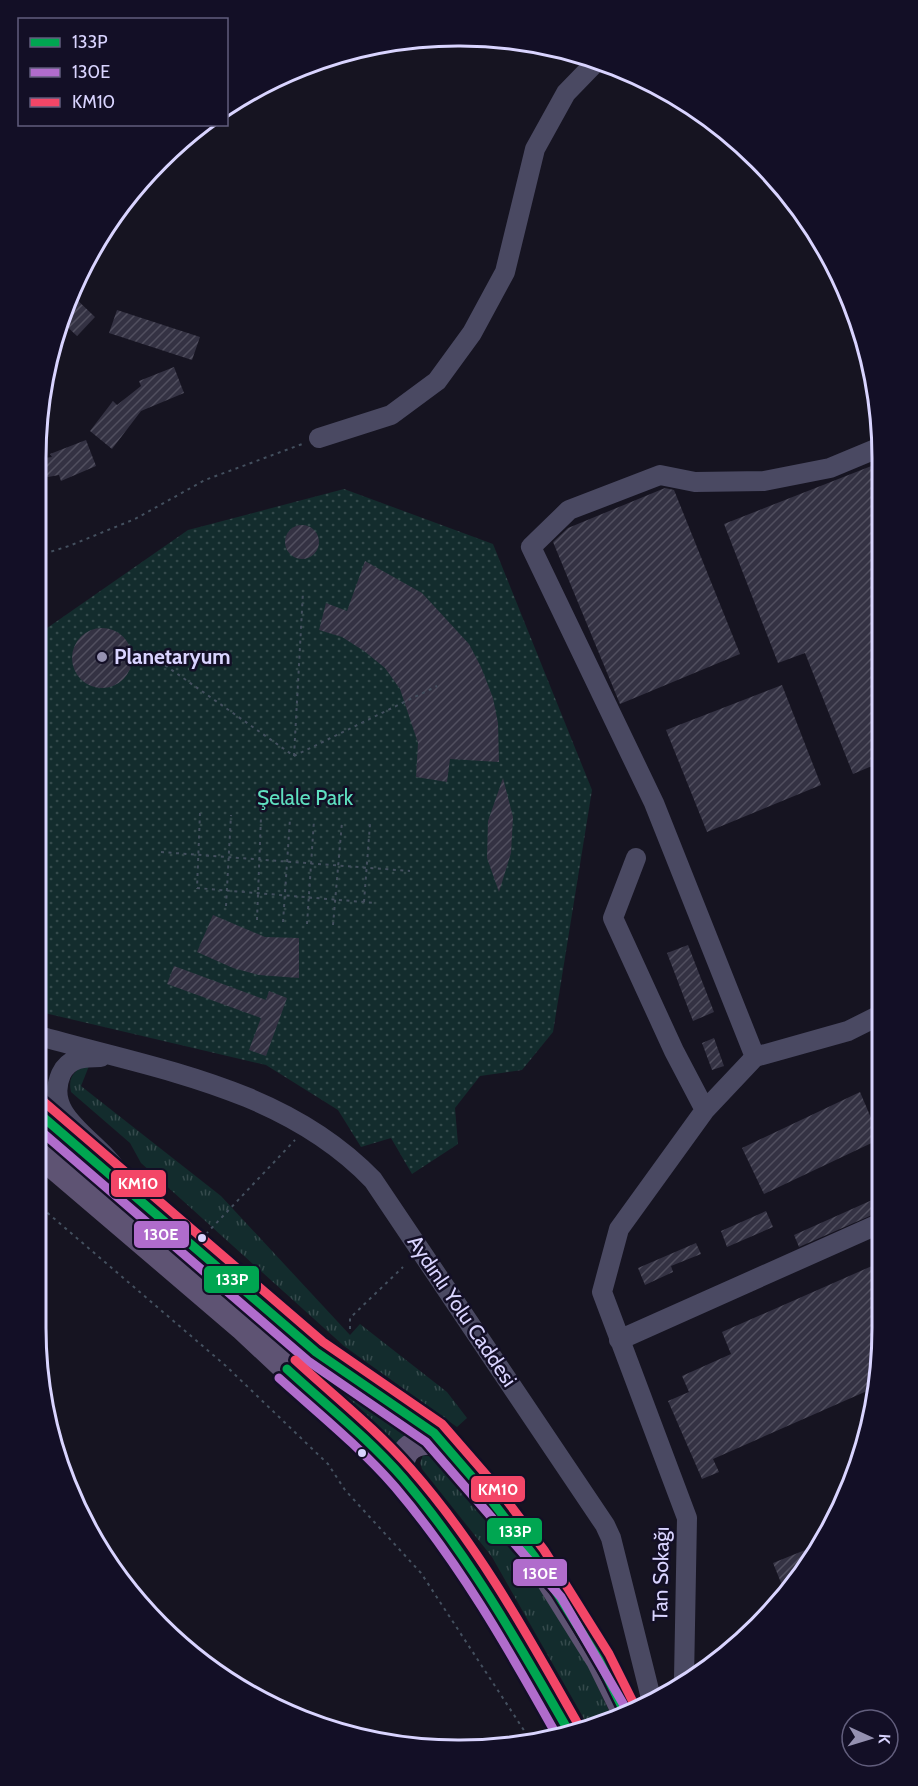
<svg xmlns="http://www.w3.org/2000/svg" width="918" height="1786" font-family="Cabin,sans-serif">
<defs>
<pattern id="grass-tufts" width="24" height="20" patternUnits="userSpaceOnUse" patternTransform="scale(1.5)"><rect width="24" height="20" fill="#132c2d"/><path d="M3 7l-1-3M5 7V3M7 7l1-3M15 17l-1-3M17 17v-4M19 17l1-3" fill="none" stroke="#354a4c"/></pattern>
<pattern id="park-dots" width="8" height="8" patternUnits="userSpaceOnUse" patternTransform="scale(1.5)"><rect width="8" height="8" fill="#132c2d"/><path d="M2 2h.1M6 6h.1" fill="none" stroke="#354a4c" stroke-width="1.8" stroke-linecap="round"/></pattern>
<pattern id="building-hatch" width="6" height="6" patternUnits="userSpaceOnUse" patternTransform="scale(1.5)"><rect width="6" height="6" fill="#343243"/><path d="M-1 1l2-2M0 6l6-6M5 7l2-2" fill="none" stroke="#514f5f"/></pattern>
</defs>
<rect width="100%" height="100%" fill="#161421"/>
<path fill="url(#grass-tufts)" d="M91,1061L81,1086L221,1196L350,1335L360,1324L447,1392L467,1418L457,1427L344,1346L141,1163L130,1143L71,1092C67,1074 77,1070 91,1061Z
M319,1368L411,1431L398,1442L395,1452L315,1376Z
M423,1455L433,1457L442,1467L520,1560L574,1636L612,1717L587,1724L492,1557L422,1469L420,1463Z"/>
<path fill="url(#park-dots)" d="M344,489L493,544L592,790L553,1032L522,1070L480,1076L455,1108L458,1144L412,1174L391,1138L361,1147L338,1110L266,1065L36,1011L37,635L188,530Z"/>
<path fill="url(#building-hatch)" d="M71,294L95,317L77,336L61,321Z
M117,310L200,337L192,360L109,333Z
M174,367L184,393L141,411L112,449L90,431L113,401L117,405L141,386L139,381Z
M86,440L96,466L61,481L59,475L37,479V459L52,457L50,454Z
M879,463V763L853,774L805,653L778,663L724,524Z
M665,488L674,490L740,654L620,704L553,542L568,528Z
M285 542a17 17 0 1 1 34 0a17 17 0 1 1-34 0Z
M365,561L422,593L469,644L481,667L493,698L498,723L499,762L450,759L447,782L416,777L418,743L400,689L385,668L364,651L342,637L319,630L326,603L347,611Z
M72 658a30 30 0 1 1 60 0a30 30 0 1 1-60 0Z
M782,685L821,785L707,832L666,730Z
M503,778L513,817L511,853L499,892L487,858L488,821Z
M213,915L265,937L299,938V978L259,975L233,968L197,952Z
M688,945L714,1012L693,1021L667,953Z
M174,966L266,1000L269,991L287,998L266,1056L249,1050L261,1018L167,984Z
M714,1038L724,1066L712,1070L702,1043Z
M860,1092L880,1139L764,1194L742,1148Z
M881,1196V1211L799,1247L794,1235Z
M766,1211L773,1227L727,1247L721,1231Z
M696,1243L701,1254L671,1266L673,1272L645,1285L638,1268Z
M881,1262V1354L876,1387L713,1459L719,1472L702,1479L668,1401L689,1392L682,1376L731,1354L722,1332Z
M815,1546L784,1590L773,1563Z"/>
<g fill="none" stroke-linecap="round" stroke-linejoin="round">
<path stroke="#44505f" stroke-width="2" stroke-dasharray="3 4.5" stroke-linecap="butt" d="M37,556L69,546L135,519L205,480L305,443
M159,661L294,756
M294,756L303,592
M294,756L437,686
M200,813L197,888L375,903
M161,852L410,871
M364,902L370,824
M226,906L231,815
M257,920L261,817
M283,922L290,819
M307,924L314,820
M333,925L342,822
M36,1203L226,1366L328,1464L345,1490L421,1573L531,1741
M206,1234L295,1140
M350,1329V1318L403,1267"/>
<path stroke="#4a4962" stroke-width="20" d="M319,438L391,415L437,381L472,333L505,272L535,149L566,93L597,61
M636,858L613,918L674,1051L705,1110L619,1229L602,1292L687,1518L684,1679
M36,1035C154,1069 284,1087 373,1180L605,1525L611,1538L652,1702
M101,1057C85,1057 69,1057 61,1074C42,1118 100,1140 119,1174
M755,1057L654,803L531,547L569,510L660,475L695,482L764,481L830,468L878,448
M705,1110L755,1057L848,1031L880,1015
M619,1340L881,1223"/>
<path stroke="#5e5373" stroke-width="26" d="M36,1111L316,1352L434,1433L485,1492L534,1556L599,1660L625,1713
M36,1151L242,1327L402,1477L462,1552L500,1612L568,1730
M402,1477C398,1447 415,1439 442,1442"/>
<g stroke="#130f26" stroke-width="14">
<path id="bus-1" d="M36,1111L316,1352L434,1433L485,1492L534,1556L599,1660L625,1713
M287,1369C326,1405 368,1438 403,1478C469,1555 518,1643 568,1730"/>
</g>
<g stroke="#130f26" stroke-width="14">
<path id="bus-2" d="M36,1127L308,1361L426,1442L561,1597L628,1712
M279,1378C318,1413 360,1447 395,1487C459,1562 508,1648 556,1734"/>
</g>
<g stroke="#130f26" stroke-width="14">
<path id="bus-3" d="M44,1102L323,1342L442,1424L495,1485L544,1550L609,1654L636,1708
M295,1360C334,1396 376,1429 411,1469C479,1546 528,1636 578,1724"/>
</g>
<use href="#bus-1" stroke="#00a651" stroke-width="9"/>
<use href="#bus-2" stroke="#b06ccc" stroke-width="9"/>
<use href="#bus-3" stroke="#f34667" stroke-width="9"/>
</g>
<circle fill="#9591b1" stroke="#130f26" stroke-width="2" cx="102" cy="657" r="6"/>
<g fill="#d9d4ff" stroke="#130f26" stroke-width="2">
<circle cx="202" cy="1238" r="5"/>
<circle cx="362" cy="1453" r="5"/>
</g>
<g text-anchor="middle" stroke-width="5" stroke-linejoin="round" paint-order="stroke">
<g font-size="21" font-weight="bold" fill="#d9d4ff" stroke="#130f26" text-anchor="start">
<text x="114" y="664">Planetaryum</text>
</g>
<g font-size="21" fill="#5fe0c0" stroke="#130f26">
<text x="305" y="805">Şelale Park</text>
</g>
<g font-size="21" fill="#d9d4ff" stroke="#130f26">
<text transform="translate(462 1311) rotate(56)" y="7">Aydınlı Yolu Caddesi</text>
<text transform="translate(661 1574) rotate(-89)" y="7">Tan Sokağı</text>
</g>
</g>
<path d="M0 0H918V1786H0ZM458 46H460A412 412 0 0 1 872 458V1328A412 412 0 0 1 460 1740H458A412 412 0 0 1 46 1328V458A412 412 0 0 1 458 46Z" fill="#130f26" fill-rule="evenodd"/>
<path fill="none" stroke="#d9d4ff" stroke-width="3" d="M458 46H460A412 412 0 0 1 872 458V1328A412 412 0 0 1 460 1740H458A412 412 0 0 1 46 1328V458A412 412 0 0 1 458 46Z"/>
<g stroke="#130f26" stroke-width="2">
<rect x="110" y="1169" width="57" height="29" rx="6" fill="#f34667"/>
<rect x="133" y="1220" width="57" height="29" rx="6" fill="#b06ccc"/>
<rect x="203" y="1265" width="57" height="29" rx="6" fill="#00a651"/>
<rect x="470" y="1475" width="56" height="28" rx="6" fill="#f34667"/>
<rect x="486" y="1517" width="57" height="28" rx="6" fill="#00a651"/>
<rect x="512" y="1558" width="56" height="29" rx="6" fill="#b06ccc"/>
</g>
<g font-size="16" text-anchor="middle" font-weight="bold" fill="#fff">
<text x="138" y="1189">KM10</text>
<text x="161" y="1240">130E</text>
<text x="232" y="1285">133P</text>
<text x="498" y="1495">KM10</text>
<text x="515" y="1537">133P</text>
<text x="540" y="1579">130E</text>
</g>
<rect x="18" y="18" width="210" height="108" fill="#130f26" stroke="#625e7d" stroke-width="1.5"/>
<rect x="30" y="38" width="30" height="9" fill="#00a651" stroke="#625e7d" stroke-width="1.5"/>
<text x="72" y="48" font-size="18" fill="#d9d4ff">133P</text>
<rect x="30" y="68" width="30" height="9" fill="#b06ccc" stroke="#625e7d" stroke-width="1.5"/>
<text x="72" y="78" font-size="18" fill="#d9d4ff">130E</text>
<rect x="30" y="98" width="30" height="9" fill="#f34667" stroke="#625e7d" stroke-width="1.5"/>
<text x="72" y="108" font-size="18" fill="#d9d4ff">KM10</text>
<g transform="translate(870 1738) rotate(94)"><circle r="28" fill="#130f26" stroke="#625e7d" stroke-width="1.5"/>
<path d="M0-4.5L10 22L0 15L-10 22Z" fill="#9591b1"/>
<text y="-9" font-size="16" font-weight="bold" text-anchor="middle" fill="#d9d4ff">K</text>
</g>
</svg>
